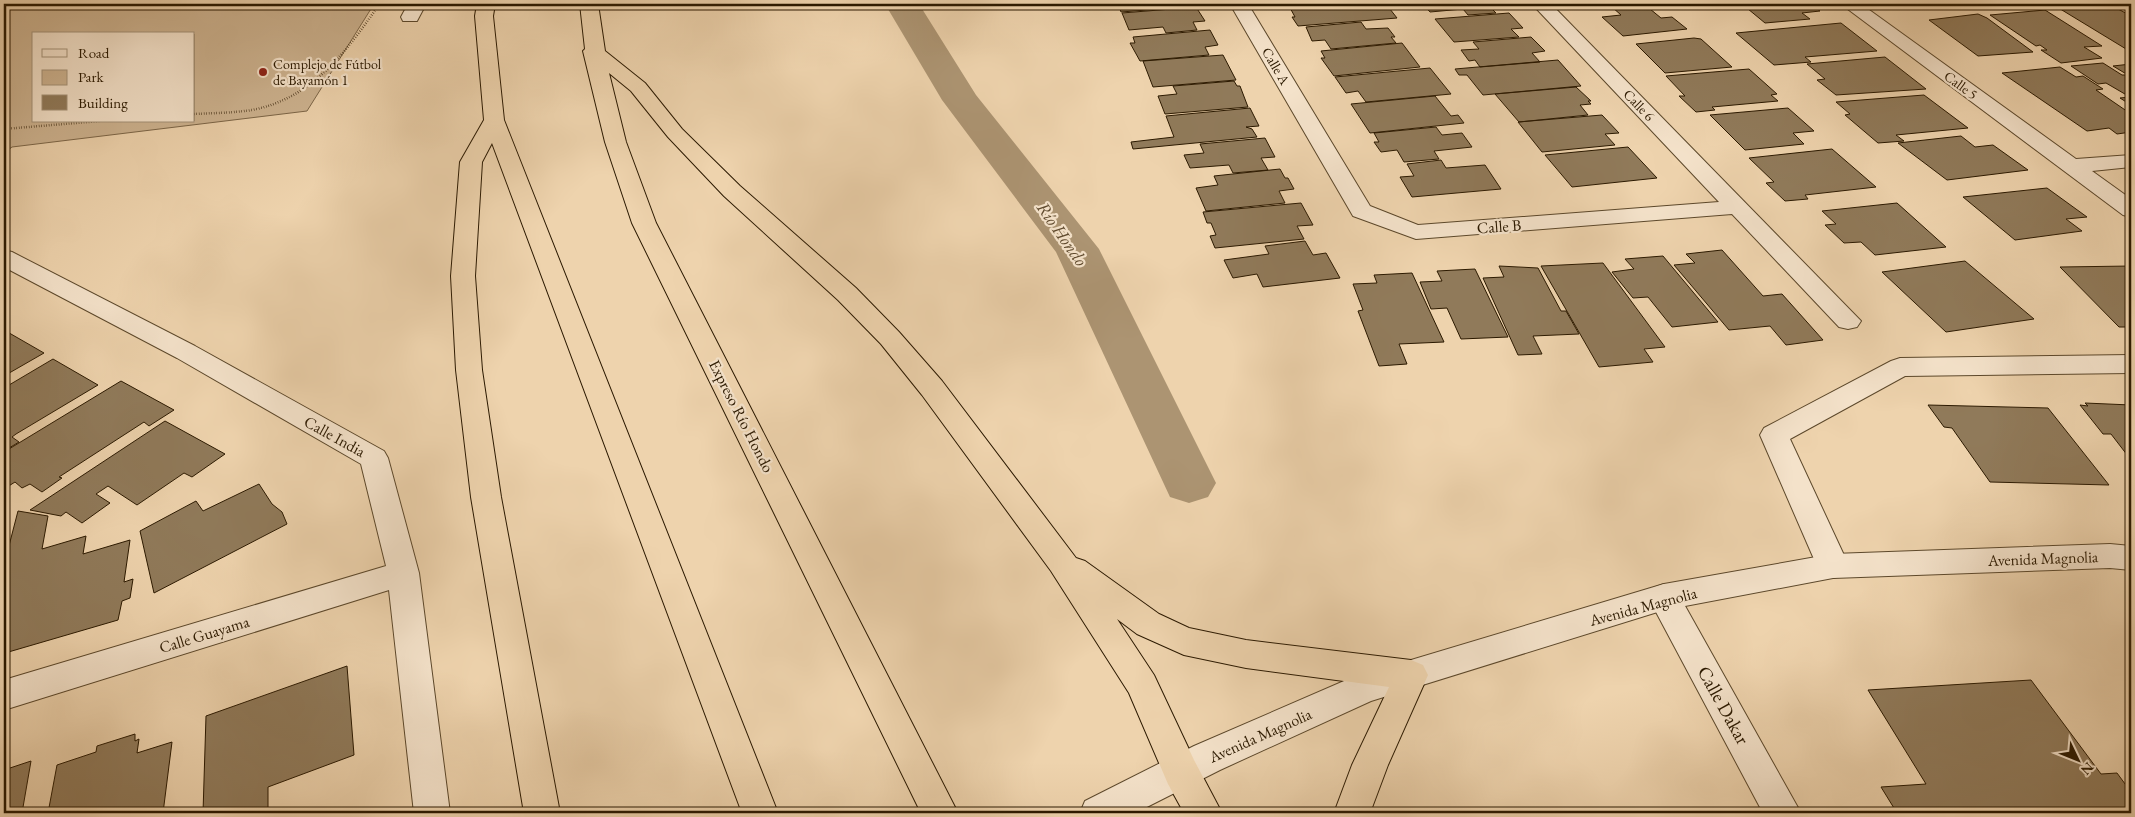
<svg xmlns="http://www.w3.org/2000/svg" width="2135" height="817" font-family="'EB Garamond',serif">
<rect width="100%" height="100%" fill="#eed3ad"/>
<filter id="stains"><feTurbulence type="fractalNoise" baseFrequency=".004" numOctaves="4"/><feColorMatrix values="0 0 0 0 .2 0 0 0 0 .09 0 0 0 0 .02 0 0 0 .5 -.17"/></filter>
<radialGradient id="worn" r=".72"><stop offset=".6" stop-color="#630" stop-opacity="0"/><stop offset="1" stop-color="#630" stop-opacity=".3"/></radialGradient>
<path fill="#cdb390" stroke="#7c6648" fill-rule="evenodd" d="M4,4H374L307,111L12,147L4,153ZM34,34H194V121H34Z"/>
<g fill="none" stroke-linecap="round" stroke-linejoin="round">
<path fill="#ac9472" fill-rule="evenodd" d="M885,4H919L976,95L1099,249L1216,483L1208,497L1189,503L1170,497L1056,252L942,100Z"/>
</g>
<path fill="#907a5a" stroke="#2b1900" d="M1118,4H1184L1185,7L1121,12Z
M1288,4H1386L1397,18L1298,26L1292,17H1295Z
M1423,4H1500L1488,5L1496,13L1468,15L1463,9L1430,12Z
M1644,4L1661,18L1672,17L1687,29L1623,36L1602,17L1621,15L1612,7Z
M1742,4H1810L1820,11L1802,13L1810,19L1765,23Z
M2109,4L2131,16V52L2057,7Z
M1196,7L1205,21L1193,22L1197,30L1166,33L1163,27L1129,30L1122,13Z
M2045,10L2102,46L2084,47L2102,58L2061,63L2041,50H2047L2040,45L2036,46L1990,15Z
M1509,13L1523,28L1511,29L1519,37L1454,42L1435,19Z
M1978,14L1987,18L2033,52L1978,56L1929,20Z
M1361,22L1366,29L1388,28L1395,37H1391L1396,43L1331,49L1325,40L1312,41L1306,27Z
M1841,23L1877,51L1805,57L1811,62L1774,65L1736,33Z
M1210,30L1218,45L1205,47L1209,55L1140,61L1130,43H1135L1133,37Z
M1531,37L1545,51L1532,53L1540,62L1480,67L1475,60L1469,61L1461,50L1479,49L1473,42Z
M1694,38L1701,39L1732,67L1665,73L1636,44Z
M1402,43L1420,67L1334,76L1321,58H1325L1321,51Z
M1223,55L1236,80L1153,87L1143,61Z
M1885,57L1926,89L1836,95L1817,80L1825,79L1807,64Z
M1558,60L1581,86L1483,95L1467,75H1459L1455,69Z
M2103,63L2122,75H2128L2113,66L2131,64V105L2120,98L2130,97L2106,83L2098,84L2071,66Z
M2060,67L2076,77L2083,76L2103,89L2096,90L2131,114V132L2117,134L2109,128L2087,131L2002,73Z
M1430,68L1451,94L1366,102L1358,91L1346,93L1335,77Z
M1749,69L1777,94L1771,95L1778,101L1712,107L1715,110L1696,112L1679,96H1685L1666,76Z
M1234,81L1237,86H1240L1248,107L1165,114L1158,96L1177,94L1173,86Z
M1576,87L1591,101H1588L1591,104L1580,105L1588,115L1519,122L1495,94Z
M1924,95L1968,128L1896,135L1904,141L1878,143L1845,115L1850,114L1836,102Z
M1435,96L1451,116L1458,115L1464,123L1370,133L1351,104Z
M1250,108L1259,126L1246,127L1252,129L1257,137L1133,149L1131,142L1174,137L1166,116Z
M1788,108L1814,131L1793,133L1804,144L1745,150L1710,115Z
M1602,115L1619,133L1605,134L1615,145L1542,152L1518,122Z
M1436,127L1442,135L1462,133L1472,147L1434,151L1439,159L1404,162L1397,150L1381,152L1374,142H1379L1374,133Z
M1961,136L1975,147L1993,145L2028,170L1947,180L1898,143Z
M1265,138L1275,157L1261,158L1268,170L1233,173L1229,165L1190,168L1184,155L1204,153L1200,144Z
M1628,147L1657,178L1572,187L1545,155Z
M1832,149L1876,187L1805,195L1808,199L1785,201L1766,183L1774,182L1749,158Z
M1441,160L1446,168L1485,165L1501,189L1412,197L1400,177L1414,176L1407,164Z
M1280,169L1285,178H1288L1294,189L1279,191L1285,203L1206,211L1196,188L1218,185L1214,176Z
M2047,188L2087,217L2066,219L2082,231L2015,240L1963,197Z
M1301,203L1313,225L1297,226L1304,239L1215,248L1210,236L1216,235L1211,223H1207L1203,212Z
M1897,203L1946,247L1875,255L1861,242L1844,243L1825,225L1836,224L1822,211Z
M1305,241L1313,255L1326,253L1340,278L1263,287L1257,274L1233,278L1224,260L1269,254L1265,246Z
M1722,250L1763,296L1782,294L1823,340L1786,345L1770,326L1729,330L1674,265L1695,263L1686,254Z
M1663,256L1718,322L1672,327L1648,297L1633,298L1612,272L1634,269L1625,259Z
M1965,261L2034,319L1946,332L1882,272Z
M1603,263L1665,347L1644,349L1653,362L1599,367L1541,266Z
M1499,266L1538,268L1561,311H1566L1579,334L1533,336L1542,354L1518,355L1483,278L1504,277Z
M2131,266V327H2119L2060,267Z
M1475,269L1508,337L1461,339L1447,308L1431,309L1420,282L1442,281L1437,271Z
M1412,273L1444,342L1399,344L1407,364L1379,366L1358,311L1363,310L1353,284L1377,283L1374,275Z
M4,330L44,353L4,376Z
M53,359L98,385L16,434L12,437L19,442L4,451V388Z
M121,381L174,410L149,426L144,422L59,477L62,478L42,492L30,484L22,488L15,482L4,489V452Z
M2085,403L2131,405V460L2111,434H2103L2080,405L2088,406Z
M1928,405L2048,408L2109,485L1990,482L1952,428L1944,427Z
M165,421L225,454L192,477L184,473L137,505L108,486L96,494L110,503L82,523L66,512L61,516L30,510Z
M259,484L272,504L282,512L287,524L154,593L140,531L196,501L203,511Z
M18,511L48,516L42,549L86,536L83,554L130,540L124,582L133,579L130,598L122,601L118,620L5,653L9,636L4,637V565Z
M347,666L354,755L268,787V810L259,813H203L206,716Z
M2031,680L2101,774L2117,773L2131,792V813H1897L1881,787L1926,784L1868,690Z
M135,734V741L139,739L137,753L172,742L163,813H48L57,765L96,752L97,746Z
M31,761L22,813H4V770Z"/>
<g fill="none" stroke-linecap="round" stroke-linejoin="round">
<g stroke="#5c482b" stroke-width="2">
<path id="service" d="M408,4H426L417,21H403L401,17Z"/>
</g>
<g stroke="#5c482b" stroke-width="2">
<path id="minor" d="M1230,4H1248L1370,206L1418,225L1719,202L1532,4H1551L1861,321L1857,327L1848,329L1839,327L1732,214L1416,239L1353,216Z
M1841,4H1861L2076,159L2131,155V167L2092,171L2131,199V217L2123,215Z
M4,250L12,252L195,346L384,451L388,458L419,573L450,813H414L389,590L4,710V680L386,566L361,464L177,358L4,267Z
M2131,355V373L1905,376L1790,439L1849,566L1844,575L1833,578L1822,575L1817,566L1760,435L1764,428L1891,361L1900,358Z
M1664,584L1675,588L1801,813H1763L1648,597L1653,588Z"/>
</g>
<g stroke="#5c482b" stroke-width="2">
<path id="tertiary" d="M2110,544L2131,546V570L2110,568L1833,578L1664,610L1371,701L1220,770L1135,813H1080L1085,801L1194,746L1351,678L1664,584L1833,554Z"/>
</g>
<g stroke="#2b1900" stroke-width="2">
<path id="motorway" d="M477,4H495L493,16L504,120L778,813H742L492,143L482,162L475,276L482,370L501,497L560,813H524L471,497L456,370L451,276L460,162L484,120L475,16Z
M580,4H598L605,51L645,83L682,129L740,186L856,288L899,332L942,381L1076,558L1085,561L1159,614L1189,628L1246,640L1411,660L1423,665L1428,675L1388,765L1370,813H1334L1352,765L1389,687L1246,668L1184,655L1137,634L1117,619L1154,675L1194,760L1222,813H1184L1168,784L1129,693L1051,571L922,395L881,344L838,300L724,196L668,137L631,91L609,73L626,142L656,223L958,813H921L632,223L605,142L583,51L585,49Z"/>
</g>
<path stroke="#2b1900" stroke-width="2.5" stroke-dasharray="0.5 2" stroke-linecap="butt" d="M194,114C213,113 233,113 252,110C310,99 344,55 376,9
M4,129L100,121"/>
<use href="#service" fill="#f4e2ca" fill-rule="evenodd"/>
<use href="#minor" fill="#f4e2ca" fill-rule="evenodd"/>
<use href="#tertiary" fill="#f4e2ca" fill-rule="evenodd"/>
<use href="#motorway" fill="#eed3ad" fill-rule="evenodd"/>
</g>
<circle fill="#8f2418" stroke="#f4e2ca" stroke-width="2" cx="263" cy="72" r="5"/>
<g text-anchor="middle" stroke-width="4.5" stroke-linejoin="round" paint-order="stroke">
<g font-size="14" fill="#2b1900" stroke="#f4e2ca" text-anchor="start">
<text x="273" y="69">Complejo de Fútbol<tspan x="273" dy="16">de Bayamón 1</tspan></text>
</g>
<g font-size="14" fill="#2b1900" stroke="#f4e2ca">
<text transform="translate(1276 66) rotate(60)" y="5">Calle A</text>
<text transform="translate(1961 85) rotate(36)" y="5">Calle 5</text>
<text transform="translate(1639 105) rotate(46)" y="5">Calle 6</text>
</g>
<g font-size="16" fill="#2b1900" stroke="#f4e2ca">
<text transform="translate(1499 226) rotate(-4)" y="6">Calle B</text>
<text transform="translate(742 416) rotate(63)" y="6">Expreso Río Hondo</text>
<text transform="translate(335 436) rotate(29)" y="6">Calle India</text>
<text transform="translate(2043 558) rotate(-2)" y="6">Avenida Magnolia</text>
<text transform="translate(1643 606) rotate(-15)" y="6">Avenida Magnolia</text>
<text transform="translate(204 634) rotate(-17)" y="6">Calle Guayama</text>
<text transform="translate(1260 735) rotate(-24)" y="6">Avenida Magnolia</text>
</g>
<g font-size="18" font-style="italic" fill="#5f4a2e" stroke="#f4e2ca">
<text transform="translate(1062 234) rotate(55)" y="6">Río Hondo</text>
</g>
<g font-size="19" fill="#2b1900" stroke="#f4e2ca">
<text transform="translate(1724 705) rotate(61)" y="7">Calle Dakar</text>
</g>
</g>
<rect width="2135" height="817" fill="none" stroke="#eed3ad" stroke-width="20"/>
<rect x="5" y="5" width="2125" height="807" fill="none" stroke="#2b1900" stroke-width="2.5"/>
<rect x="10" y="10" width="2115" height="797" fill="none" stroke="#2b1900"/>
<rect x="32" y="32" width="162" height="90" fill="#f4e2ca" stroke="#a49279"/>
<rect x="42" y="49" width="25" height="8" fill="#f4e2ca" stroke="#a49279"/>
<text x="78" y="58" font-size="15" fill="#2b1900">Road</text>
<rect x="42" y="70" width="25" height="15" fill="#cdb390" stroke="#a49279"/>
<text x="78" y="82" font-size="15" fill="#2b1900">Park</text>
<rect x="42" y="95" width="25" height="15" fill="#907a5a" stroke="#a49279"/>
<text x="78" y="108" font-size="15" fill="#2b1900">Building</text>
<g transform="translate(2078 760) rotate(133)" stroke="#f4e2ca" stroke-width="4" paint-order="stroke">
<path d="M0-4L9 19L0 12L-9 19Z" fill="#2b1900"/>
<text y="-8" font-size="14" font-weight="bold" text-anchor="middle" fill="#2b1900">N</text>
</g>
<rect width="100%" height="100%" filter="url(#stains)"/>
<rect width="100%" height="100%" fill="url(#worn)"/>
</svg>
